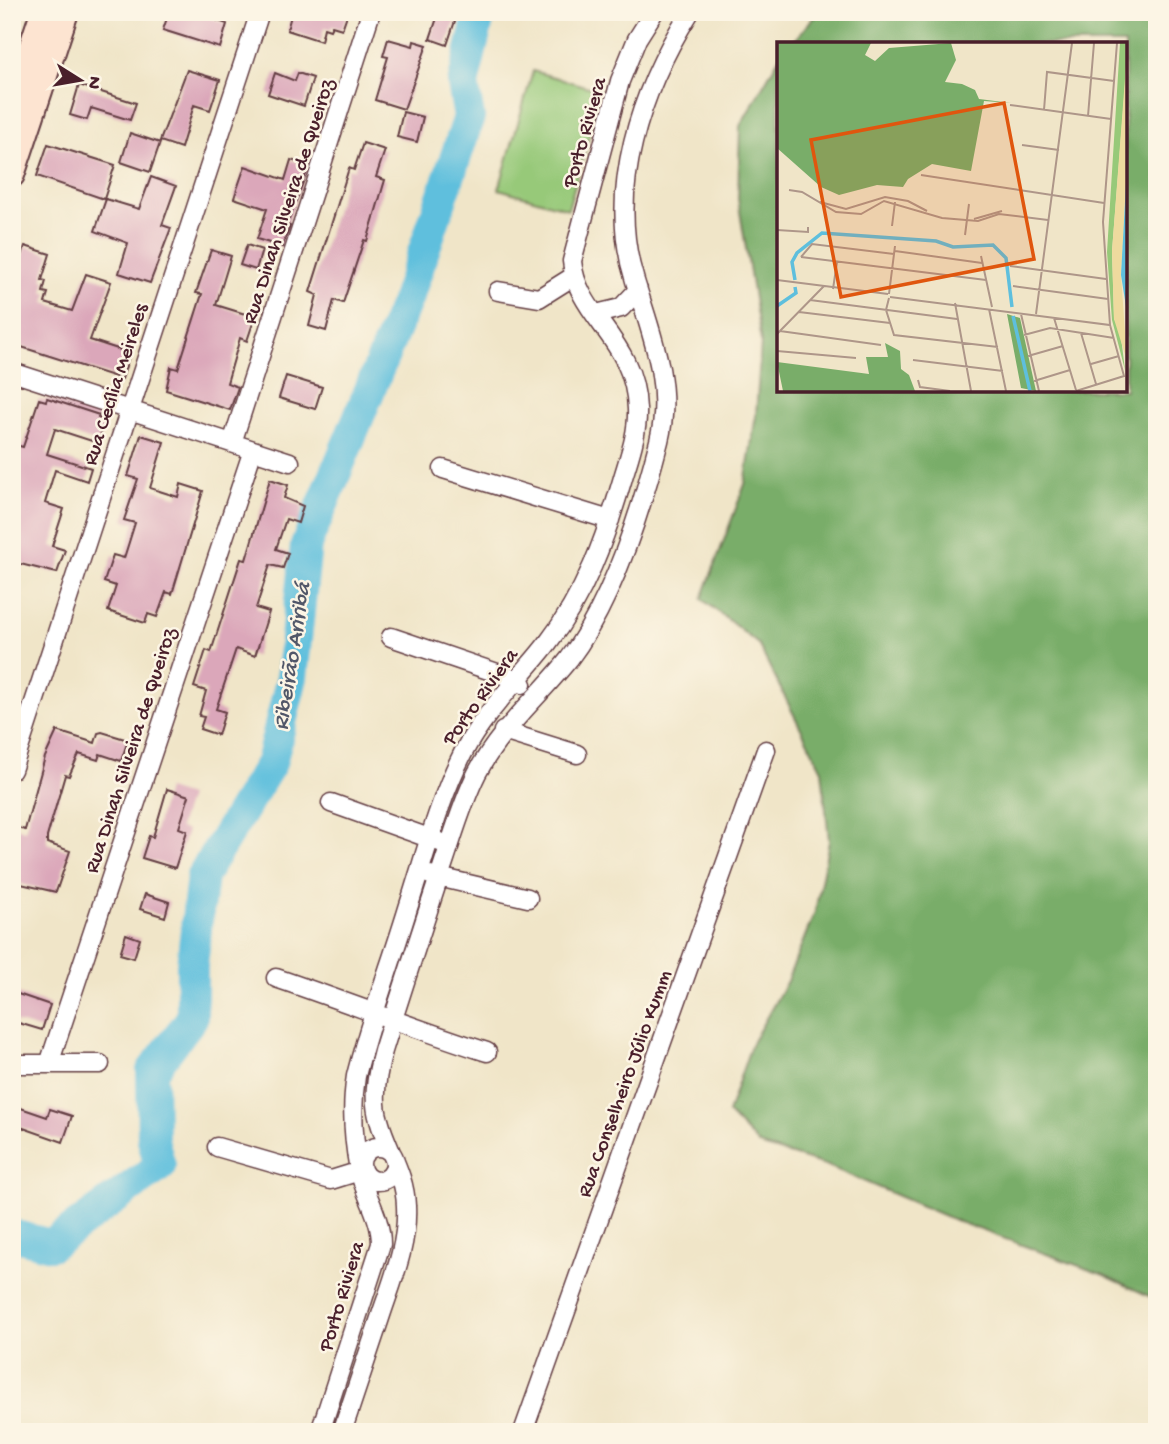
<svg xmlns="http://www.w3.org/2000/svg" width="1169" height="1444" font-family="'Gochi Hand',sans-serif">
<rect width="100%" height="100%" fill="#fcf5e5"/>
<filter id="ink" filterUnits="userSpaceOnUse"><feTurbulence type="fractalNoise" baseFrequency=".0143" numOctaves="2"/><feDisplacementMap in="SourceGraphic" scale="14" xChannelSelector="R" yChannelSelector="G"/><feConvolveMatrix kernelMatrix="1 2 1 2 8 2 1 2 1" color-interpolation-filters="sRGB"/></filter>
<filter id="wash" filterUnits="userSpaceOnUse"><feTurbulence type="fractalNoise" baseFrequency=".00686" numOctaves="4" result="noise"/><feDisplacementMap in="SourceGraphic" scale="28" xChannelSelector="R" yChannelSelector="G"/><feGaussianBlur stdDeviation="1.57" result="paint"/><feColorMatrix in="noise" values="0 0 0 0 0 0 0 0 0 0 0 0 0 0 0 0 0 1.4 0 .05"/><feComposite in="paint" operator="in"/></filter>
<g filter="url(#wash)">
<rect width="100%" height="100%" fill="#f0e5c8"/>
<path fill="#97c979" stroke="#707452" stroke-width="2" d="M533,71L602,91L568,209L499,189Z"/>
<path fill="#79ad69" stroke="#62664a" stroke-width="2" d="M818,12H1157V1300L1104,1275L959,1222L828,1166L759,1145L728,1113L751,1045L787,981L815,912L829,841L822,770L758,644L702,599L745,484L756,415L761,342L738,199L740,126L779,58V390H1125V44H791Z"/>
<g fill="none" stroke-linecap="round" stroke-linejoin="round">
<path stroke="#5ebfdd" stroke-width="32" d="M12,1235L51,1245L160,1166L153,1140L152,1071L192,1018V965L202,876L271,763L292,677L306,545L408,297L451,171L469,117L463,84L480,12"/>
</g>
<g id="blocks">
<path fill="#dba7ba" d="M169,12H195L227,24L220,48L163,30Z
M292,12H338L347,15L342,29L332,26L330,30L324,28L321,41L287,30Z
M439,12H454L452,20L455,21L447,45L430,39Z
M388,39L413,46L414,41L427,45L404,109L375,100L388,57L383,56Z
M187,70L220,80L210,110L194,105L181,148L160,141Z
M275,73L295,81L298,73L313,78L304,106L268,94Z
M79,85L136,103L130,120L91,108L87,120L70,115Z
M403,112L423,117L417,142L397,137Z
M130,133L160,143L150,172L121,162Z
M363,143L385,150L376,177L385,180L367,241L364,240L343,303L334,300L326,331L309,326L317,295L310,292L349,168L354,170Z
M48,144L115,165L104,199L37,176Z
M291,160L309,166L287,225L290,226L282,247L257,239L267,209L234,198L245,166L285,180Z
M151,177L176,186L162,225L171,228L150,283L119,273L128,243L95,231L106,199L139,209Z
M247,245L262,250L256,270L240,265Z
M25,246L50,254L42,280L46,281L43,292L48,293L45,303L72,311L86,274L111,282L90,340L130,353L122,379L12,344V274L16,275Z
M211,250L231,256L216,305L255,317L247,341L240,338L227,383L238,387L230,410L166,390L171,367L178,369L202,294L196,293Z
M286,376L322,387L315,409L279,398Z
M47,398L99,415L98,418L105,421L98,443L55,429L47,454L91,468L87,481L55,470L45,503L64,509L52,546L65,550L57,573L12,562V444L23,447L39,399L46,401Z
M141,435L164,442L150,488L178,497L181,484L203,491L172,594L166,592L157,617L148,614L145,623L108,611L116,586L104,582L113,555L124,558L135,523L124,520L138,479L128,476Z
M270,479L288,485L284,498L303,506L298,523L286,519L276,549L288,553L283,568L270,565L256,608L269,612L255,656L236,649L216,709L225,712L218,735L200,729L204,717L199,716L206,691L194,687L206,650L211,652L241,559L246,560Z
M57,731L95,743L98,733L102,732L128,740L121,761L100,754L98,760L79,754L69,776L65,775L47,837V843L70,851L56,892L12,882V826L25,830L45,757Z
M167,789L189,796L179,828L187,831L175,868L142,858L149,836L153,837Z
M145,894L169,902L165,917L140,909Z
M126,934L140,939L134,958L120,954Z
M12,992L50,1005L42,1030L12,1021Z
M12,1105L47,1117L50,1109L72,1116L63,1142L12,1124Z"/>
</g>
</g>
<g filter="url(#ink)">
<use href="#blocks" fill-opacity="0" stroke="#633d43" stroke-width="2"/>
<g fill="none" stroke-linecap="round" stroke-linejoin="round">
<g stroke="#633d43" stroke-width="21">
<path id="street" d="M498,291L539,298L574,276
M596,314L621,308L638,290
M12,372L290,462
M232,443L371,12
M443,469L610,520
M391,637L515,679L522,684
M503,731L577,754
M12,770L260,12
M331,803L440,842
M430,875L528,898
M276,978C347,1002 415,1029 487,1052
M12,1064H100
M49,1064L253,450
M361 1164a17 17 0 1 1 34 0a17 17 0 1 1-34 0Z
M217,1147L331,1180L360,1171
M320,1432L381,1244C381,1216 365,1196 359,1170C353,1138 351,1107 356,1076C370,1019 391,964 408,908C425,856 438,802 463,753C484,712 519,680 547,644C585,595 605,539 622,481C629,457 638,434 637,409C635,339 577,317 572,261L620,81L637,39L654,12
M342,1432C355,1393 368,1354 381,1315C393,1279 408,1244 406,1206C405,1173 387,1150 379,1120C372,1098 377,1073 383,1051C402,990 422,929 442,868C453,836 462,803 477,773C501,728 538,698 569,659C613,601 641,511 659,441C673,386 651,333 635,281C606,190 641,90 690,12
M523,1432L766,750"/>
</g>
<g stroke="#633d43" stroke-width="28">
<path id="secondary" d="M12,105L43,12
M12,175L66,12"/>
</g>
<use href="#street" stroke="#fff" stroke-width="18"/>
<use href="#secondary" stroke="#fde4d1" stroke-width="24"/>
</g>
</g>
<g text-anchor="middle" stroke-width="5" stroke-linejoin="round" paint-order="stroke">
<g font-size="21" fill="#4a1f2b" stroke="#fcf5e5">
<text transform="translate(583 132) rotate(-74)" y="7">Porto Riviera</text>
<text transform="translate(287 201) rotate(-72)" y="7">Rua Dinah Silveira de Queiroz</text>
<text transform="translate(114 384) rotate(-72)" y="7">Rua Cecília Meireles</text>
<text transform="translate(479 696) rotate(-54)" y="7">Porto Riviera</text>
<text transform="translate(129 750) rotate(-72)" y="7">Rua Dinah Silveira de Queiroz</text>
<text transform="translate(623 1083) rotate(-70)" y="7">Rua Conselheiro Júlio Kumm</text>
<text transform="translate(340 1296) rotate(-73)" y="7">Porto Riviera</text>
</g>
<g font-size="23" font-style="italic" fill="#515769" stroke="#fcf5e5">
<text transform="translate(290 656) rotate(-81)" y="8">Ribeirão Ariribá</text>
</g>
</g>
<g transform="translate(777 42)">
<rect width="350" height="350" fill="#f0e5c8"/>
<path d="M343,1H350V17L335,209L337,277L343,287L348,328L335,278L330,210Z" fill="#97c979"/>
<path d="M0,1H94L88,13L98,19L112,6L174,1L179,18L168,40L185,42L198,48L202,57L234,61L207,59L194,129L155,122L131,137L126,145L100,143L62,153L44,145L0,106ZM230,272L243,276L259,349L244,346ZM108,301L123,309L124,327L132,333L138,349H6L0,320L92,332L89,315H111Z" fill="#79ad69"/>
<path d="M350,10V124L344,233L350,319L337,277L335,209Z" fill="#eeda9e"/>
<path d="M350,124V271L344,233Z" fill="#5ebfdd"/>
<path fill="none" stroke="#5ebfdd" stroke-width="3.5" d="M18,238L15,220L20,211L45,191L159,199L176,205L216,203L229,216L235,265M0,264L19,251L18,245M236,274L253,349"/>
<path fill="none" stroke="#ae9689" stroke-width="2" d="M233,63L334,77M267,68L270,30L337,39M311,74L317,1M245,103L282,108M144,133L327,161M12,148L25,150L59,170L84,172L107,159L165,176L201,179L222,172L271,178M43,160L69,167L108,155L131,159L150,169M197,177L225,169M115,184L118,160M0,188L31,190V185M188,193L192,162M118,209L205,221M204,214L215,265M24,215L209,238M24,215L35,202L117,212M233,224L329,237M0,238L111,252M236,244L331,257M56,247L60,220M112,252L118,204M113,255L333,283L326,180L340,1M112,256L109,268L117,293L221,305M33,258L180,277M178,261L194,349M212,267L229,349M22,270L113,281M244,272L262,349M259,272L295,1M277,276L299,348M3,289L104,303M304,291L319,342M0,292L47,244M247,293L273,286L337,296M0,309L79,316M251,314L286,304M136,318L226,329M314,322L342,314M141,338L143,345L173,349M257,339L293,328M299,349L347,334L333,283"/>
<path fill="#e0560e" fill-opacity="0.15" stroke="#e0560e" stroke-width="3.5" d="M227,61L257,217L64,255L34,98Z"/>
<rect width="350" height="350" fill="none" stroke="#4a1f2b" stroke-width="3.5"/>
</g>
<rect width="1169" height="1444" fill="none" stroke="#fcf5e5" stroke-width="42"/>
<g transform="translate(80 80) rotate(101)" stroke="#fcf5e5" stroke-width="5" paint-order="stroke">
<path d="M0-5L12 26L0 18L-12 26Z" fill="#4a1f2b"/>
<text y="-10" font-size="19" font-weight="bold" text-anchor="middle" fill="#4a1f2b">N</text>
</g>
</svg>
